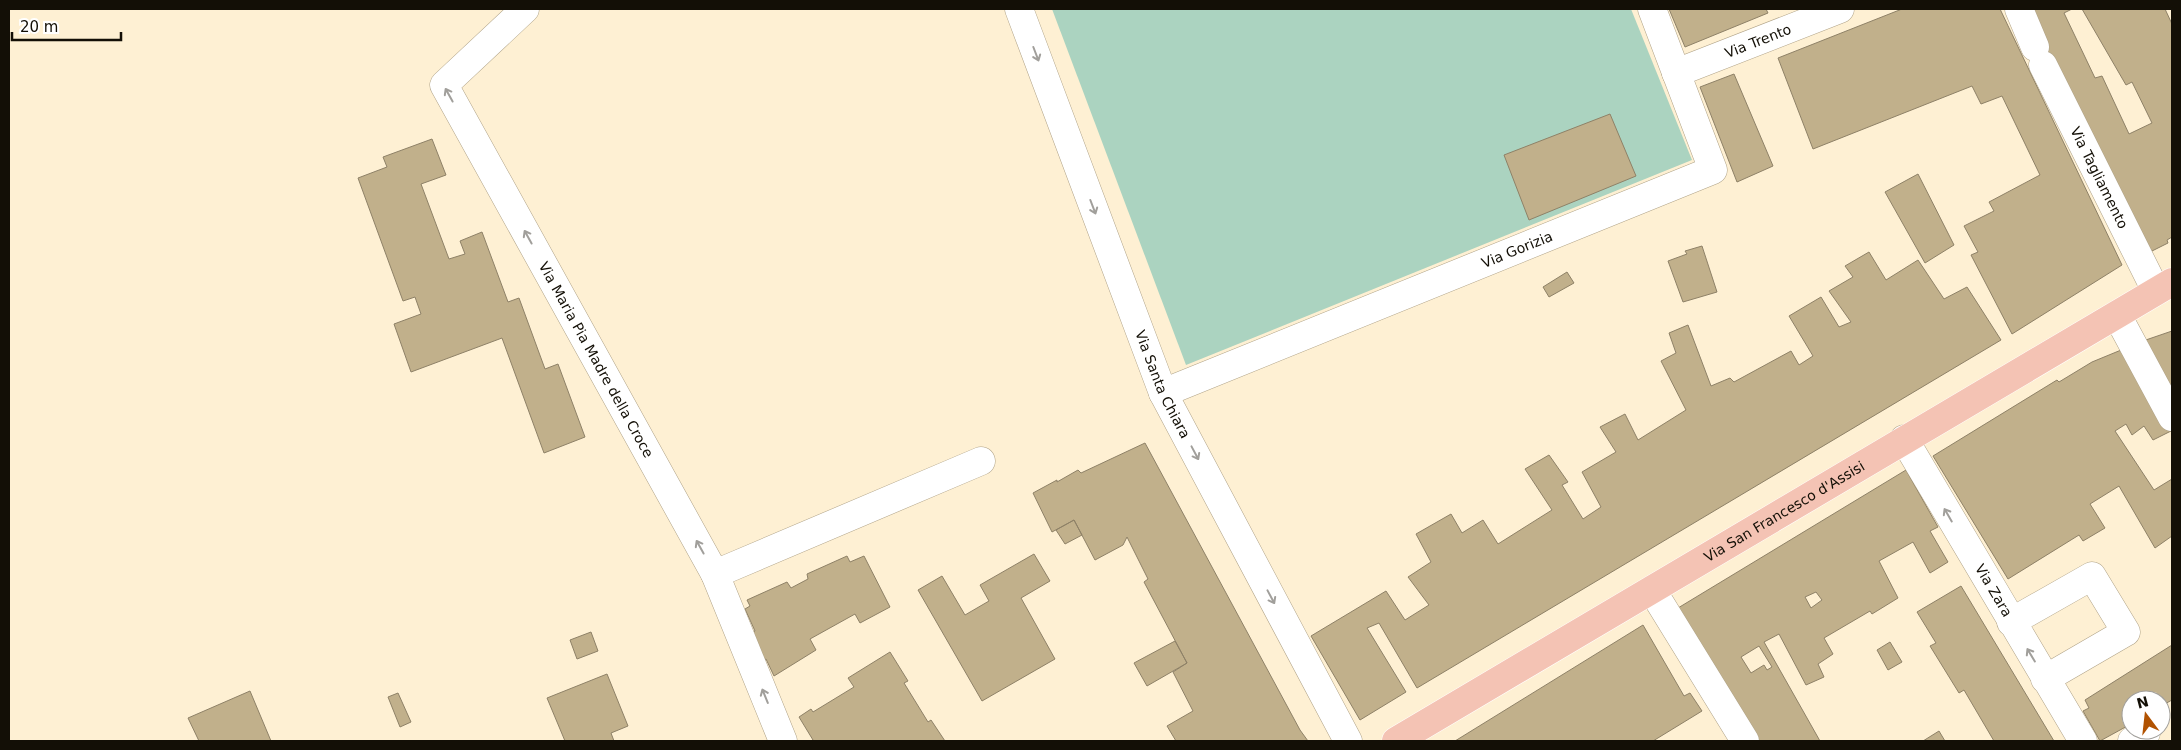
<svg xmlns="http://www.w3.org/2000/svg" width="2181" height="750" font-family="'DejaVu Sans',sans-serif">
<rect width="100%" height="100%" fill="#fef0d3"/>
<path fill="#abd3c0" d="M1052,9H1631L1692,160L1186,365Z"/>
<path fill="#c1b08b" stroke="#8e8167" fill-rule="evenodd" d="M1669,9H1766L1768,13L1685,47Z
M1902,9H2000L2122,265L2012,334L1971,255L1978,252L1964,226L1994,211L1989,202L2040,175L2002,96L1981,104L1972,86L1813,149L1778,58Z
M2026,9H2072L2064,13L2095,78L2102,76L2129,134L2152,123L2132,82L2126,85L2082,9H2165L2172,24V237L2167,240L2168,243L2146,254Z
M1734,74L1773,166L1737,182L1700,87Z
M1610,114L1636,176L1529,220L1504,155Z
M432,139L446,175L421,184L449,259L465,254L460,241L482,232L508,302L519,298L545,369L558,364L585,437L544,453L502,338L411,372L394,324L421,314L415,297L403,301L358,178L387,167L383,157Z
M1918,174L1954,245L1925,263L1885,192Z
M1702,246L1717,292L1683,302L1668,261L1687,254L1685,251Z
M1869,252L1886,280L1918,260L1944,299L1967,287L2001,340L1417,688L1379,623L1367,628L1406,692L1360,720L1311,636L1386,591L1405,620L1429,605L1408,577L1431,562L1416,534L1451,514L1462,533L1483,520L1498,544L1552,510L1525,469L1549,455L1568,482L1562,485L1583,519L1601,507L1582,472L1616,452L1600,427L1625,414L1638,440L1686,410L1661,361L1676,353L1669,333L1688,325L1711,386L1730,378L1734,382L1791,351L1799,365L1813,356L1789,316L1821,297L1839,327L1851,322L1829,291L1853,277L1845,266Z
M1567,272L1574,283L1549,297L1543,287Z
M2172,331V407L2137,343Z
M2126,348L2171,431L2153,440L2144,426L2132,435L2126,424L2115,431L2154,490L2172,479V536L2155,548L2119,486L2090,504L2105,528L2083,541L2079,535L2008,579L1933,456L2057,380L2059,382L2092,362Z
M1145,443L1300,730L1308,741H1176L1167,726L1193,711L1173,672L1187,663L1144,582L1148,579L1127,537L1123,545L1095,560L1074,520L1052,532L1033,493L1057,480V482L1078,470L1081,473Z
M1906,470L1938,527L1930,531L1948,562L1930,573L1913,542L1879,561L1898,598L1872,614L1870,611L1824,638L1833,654L1818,664L1824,677L1806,685L1779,634L1764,642L1820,741H1759L1678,608ZM1816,592L1822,600L1811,608L1805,597ZM1759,646L1772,667L1767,670L1764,665L1751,673L1741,657Z
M1074,520L1082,535L1065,544L1056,530Z
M1034,554L1050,581L1021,598L1055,659L982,701L918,590L942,576L965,615L989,601L980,585Z
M847,556L850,562L864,556L890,607L860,623L855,614L810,639L816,650L774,676L766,659L762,661L750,634L755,631L745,609L750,606L747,600L787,582L791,588L808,579L807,574Z
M1961,586L2054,741H1994L1964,690L1959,693L1930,646L1936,643L1917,612Z
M1643,625L1684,696L1690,693L1702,711L1653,741H1455Z
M591,632L598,651L577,659L570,640Z
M1175,641L1187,663L1147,686L1134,663Z
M1890,642L1902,662L1888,670L1877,650Z
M2172,645V700L2161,706V700H2131V724L2100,741L2083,711L2089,708L2085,700Z
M890,652L908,681L904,683L928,722L931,720L945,741H810L813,740L799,717L811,709L813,712L854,687L848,678Z
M607,674L628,726L611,733L614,741H565L547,698Z
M250,691L271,741H199L188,718Z
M398,693L411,722L400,727L388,697Z
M1939,731L1945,741H1923Z"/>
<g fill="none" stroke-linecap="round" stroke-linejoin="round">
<g stroke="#b0a388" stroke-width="29">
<g id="minor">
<path id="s1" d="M525,9L444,85L715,574L783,741"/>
<path id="s2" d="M1019,9L1163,393L1348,741"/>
<path d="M2019,9L2035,47"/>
<path id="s3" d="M2043,65L2156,291"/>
<path id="s4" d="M1676,73L1840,9"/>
<path d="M2117,315L2172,417"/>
<path id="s5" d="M1163,393L1713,170L1652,9"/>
<path id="s6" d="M1904,439L2083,741"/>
<path d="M715,574L981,461"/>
<path d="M1652,590L1745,741"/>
<path d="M2011,622L2092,576L2126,632L2045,679"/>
<path d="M2132,741L2146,733"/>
</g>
</g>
<g stroke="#fff" stroke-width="29">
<g id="major">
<path id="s7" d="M1396,741L2172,282"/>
</g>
</g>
<use href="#minor" stroke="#fff" stroke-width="28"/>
<use href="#major" stroke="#f4c3b4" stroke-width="28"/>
</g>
<defs><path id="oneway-shaft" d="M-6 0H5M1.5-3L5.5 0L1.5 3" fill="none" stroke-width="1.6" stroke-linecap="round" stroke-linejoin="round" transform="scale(1.25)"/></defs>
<g stroke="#a19f9b">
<use href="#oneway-shaft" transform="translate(1036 54) rotate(69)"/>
<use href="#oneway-shaft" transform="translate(449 95) rotate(-119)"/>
<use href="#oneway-shaft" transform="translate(1093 207) rotate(69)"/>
<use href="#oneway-shaft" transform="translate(528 237) rotate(-119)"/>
<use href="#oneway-shaft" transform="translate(1195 453) rotate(62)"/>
<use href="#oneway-shaft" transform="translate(1948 515) rotate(-120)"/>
<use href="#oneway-shaft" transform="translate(700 547) rotate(-119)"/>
<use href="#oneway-shaft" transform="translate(1271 597) rotate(62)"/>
<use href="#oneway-shaft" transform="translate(2031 655) rotate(-121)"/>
<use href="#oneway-shaft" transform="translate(765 696) rotate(-112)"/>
</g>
<g text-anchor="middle" stroke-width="4.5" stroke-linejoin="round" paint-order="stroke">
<g font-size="14" fill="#130f06" stroke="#fff">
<text dy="5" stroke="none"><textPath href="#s4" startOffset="88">Via Trento</textPath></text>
<text dy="5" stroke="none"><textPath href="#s3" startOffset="126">Via Tagliamento</textPath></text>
<text dy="5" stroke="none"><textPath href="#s5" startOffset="382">Via Gorizia</textPath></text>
<text dy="5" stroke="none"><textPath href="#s1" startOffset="425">Via Maria Pia Madre della Croce</textPath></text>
<text dy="5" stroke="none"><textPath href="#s2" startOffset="402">Via Santa Chiara</textPath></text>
<text dy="5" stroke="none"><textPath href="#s7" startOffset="451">Via San Francesco d'Assisi</textPath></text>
<text dy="5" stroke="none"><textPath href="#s6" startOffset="176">Via Zara</textPath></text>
</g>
</g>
<rect width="2181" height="750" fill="none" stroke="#130f06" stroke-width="20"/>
<g transform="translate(2146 715) rotate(345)"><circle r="24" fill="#ffffff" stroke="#a19f9b"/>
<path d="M0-4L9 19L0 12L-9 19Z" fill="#b15201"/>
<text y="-8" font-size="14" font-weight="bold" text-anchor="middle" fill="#130f06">N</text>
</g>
<path d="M12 32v8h109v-8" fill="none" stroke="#130f06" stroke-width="2.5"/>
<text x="20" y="32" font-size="15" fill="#130f06" stroke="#ffffff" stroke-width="4" paint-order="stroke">20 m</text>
</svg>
